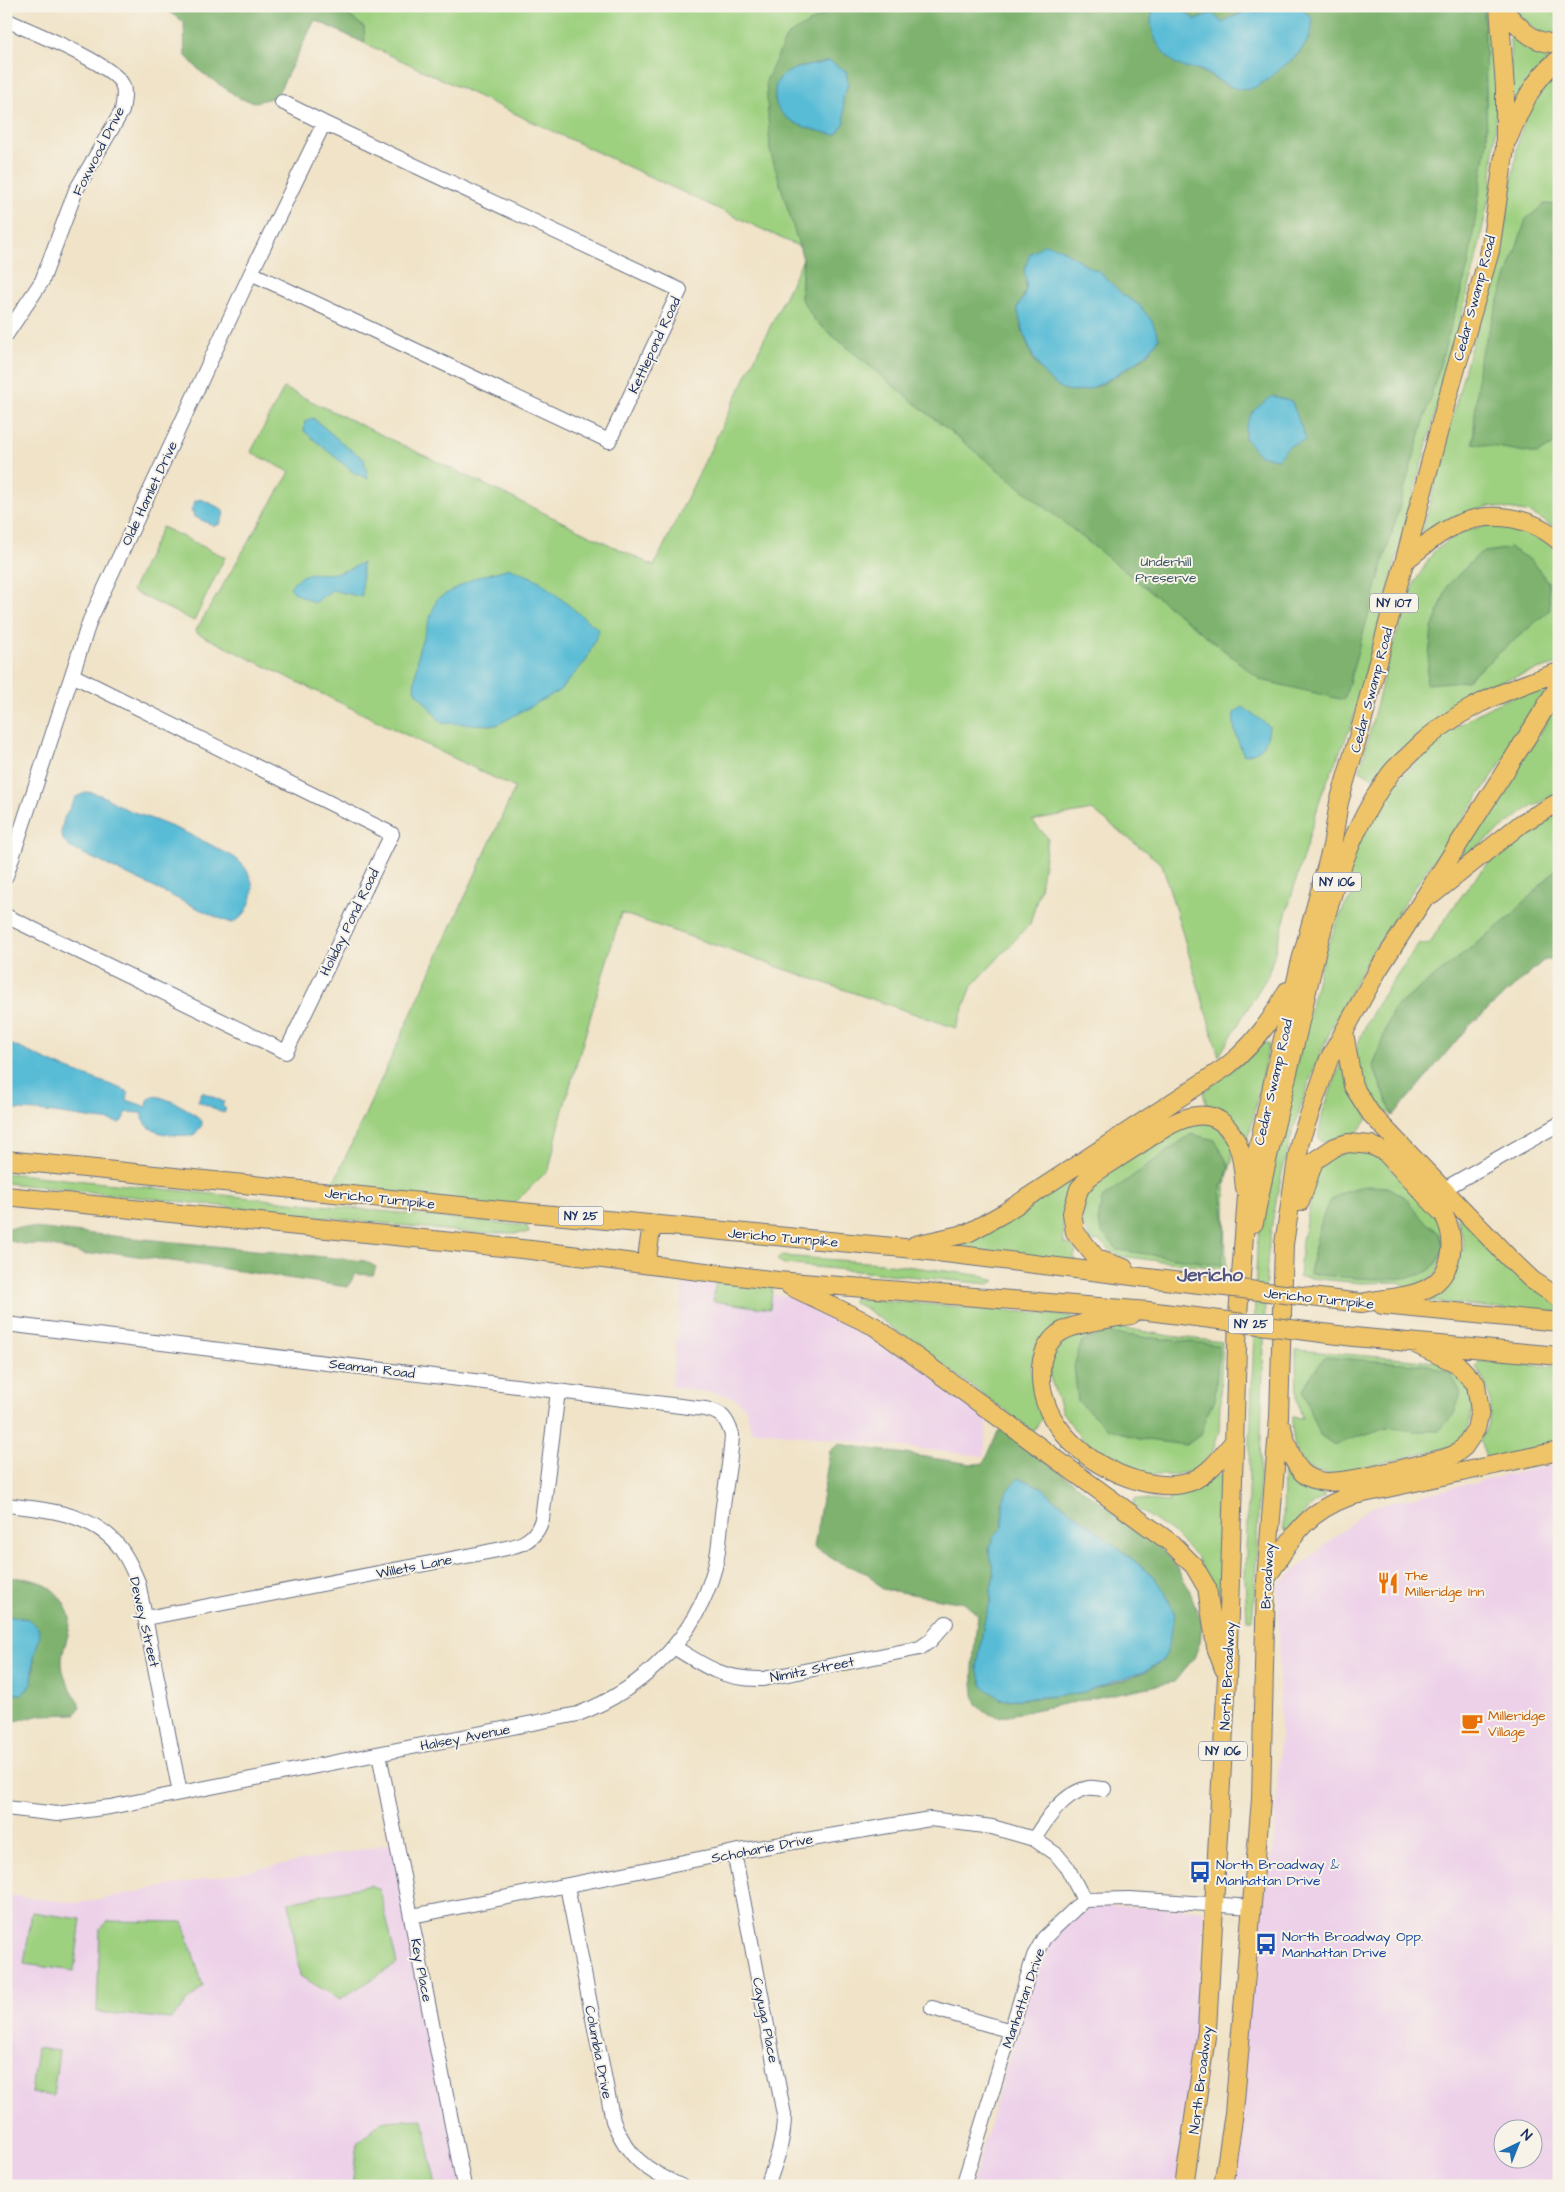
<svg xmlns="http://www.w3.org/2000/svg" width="1565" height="2192" font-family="'Architects Daughter',sans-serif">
<rect width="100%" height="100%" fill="#f7f3e8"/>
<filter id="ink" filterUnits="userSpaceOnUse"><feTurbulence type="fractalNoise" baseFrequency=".02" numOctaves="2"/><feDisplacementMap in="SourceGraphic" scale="10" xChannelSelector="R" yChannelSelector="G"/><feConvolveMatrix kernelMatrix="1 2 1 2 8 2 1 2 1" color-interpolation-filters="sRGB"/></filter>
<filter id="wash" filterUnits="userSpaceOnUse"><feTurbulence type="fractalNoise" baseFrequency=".0096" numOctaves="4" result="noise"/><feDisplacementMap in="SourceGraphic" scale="20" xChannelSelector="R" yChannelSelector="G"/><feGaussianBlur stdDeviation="1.12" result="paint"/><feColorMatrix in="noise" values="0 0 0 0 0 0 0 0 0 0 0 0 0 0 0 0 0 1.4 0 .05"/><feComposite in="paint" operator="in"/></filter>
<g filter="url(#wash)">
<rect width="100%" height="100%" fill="#f0e3c7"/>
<path fill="#edd1e9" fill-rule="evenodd" d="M684,1279L797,1298L860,1325L988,1410L984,1456L751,1430L746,1409L736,1399L722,1394L671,1387Z
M1559,1463V2186H1223L1244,2007L1274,1844L1280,1733L1278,1585L1370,1507ZM1502,2130H1532V2160H1502Z
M395,1843L462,2186H6V1895L78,1903Z
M1110,1906L1204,1910L1200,2002L1193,2084L1176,2186H971L1037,1964L1049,1942L1071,1920L1088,1909Z"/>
<path fill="#9dd07f" stroke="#5c806e" d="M285,6H838L804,26L1487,142L1484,6H1489L1496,59V125L1491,189L1474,269L1352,724L1322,793L1268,975L1219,1056L1162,864L1092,810L1032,821L1048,838L1040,888L1030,924L972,986L956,1028L621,913L562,1113L549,1169L507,1211L329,1193L515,788L195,632L290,472L251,452L284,388L654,566L803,259L801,298L1026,383L800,247Z
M1515,6H1559V40L1545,39L1516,12Z
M1514,36C1525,47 1536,53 1550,56L1512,107L1510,39Z
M1559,72V530L1531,513L1490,506L1446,520L1424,539L1421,536L1470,350L1488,298L1504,234L1517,147L1526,115L1548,82Z
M1497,523L1529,529L1559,551V664C1538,670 1516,675 1496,684C1450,704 1409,741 1375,779L1360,770L1388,660L1415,582L1434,551L1462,531Z
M162,527L225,557L194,621L132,591Z
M1543,684L1546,690C1484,802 1395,899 1338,1015C1303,1086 1280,1165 1269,1243C1264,1285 1265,1329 1263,1370C1261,1444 1258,1517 1255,1590L1252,1620H1247L1245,1579L1257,1246L1271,1167L1324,953L1344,907L1354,894L1340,892C1349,865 1359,835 1375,811C1399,777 1429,745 1464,722C1488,706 1516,695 1543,684Z
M1559,700V793L1526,810L1464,857L1461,853L1493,800L1539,735Z
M1559,812V866L1373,1066L1393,1116C1382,1108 1368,1099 1362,1087C1357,1076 1354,1061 1357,1049C1363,1019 1401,970 1419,943L1428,945C1445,920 1462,893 1482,870C1503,846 1532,829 1559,812Z
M1263,1043L1269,1044L1248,1141L1242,1140L1221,1113L1207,1107L1203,1092L1253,1054Z
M1341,1063L1368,1118L1356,1134L1343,1135L1324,1143L1318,1138L1323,1111Z
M1187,1123H1215L1233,1144L1232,1160L1225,1185L1226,1269L1119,1256L1097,1240L1094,1243C1081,1230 1078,1211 1087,1194C1098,1174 1165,1138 1187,1123Z
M1352,1150L1367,1152L1382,1158L1440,1221L1447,1238L1437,1273L1421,1285L1409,1289L1399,1282L1361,1283L1299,1277L1302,1240L1310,1205V1186L1316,1171L1330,1158Z
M1083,1170C1063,1199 1062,1208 1064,1243L1072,1246L1076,1251L1074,1257L1077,1261L946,1248L1020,1209L1023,1212Z
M6,1173L527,1226L529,1233H472L6,1183Z
M1457,1213L1559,1303V1312L1510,1310L1423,1300L1422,1295L1454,1268L1460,1251L1465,1250Z
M781,1256L881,1263L985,1276L995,1281L988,1284L784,1264L777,1260Z
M717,1273L773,1280L770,1309L713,1301Z
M853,1298L1072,1316V1321L1052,1328L1037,1346L1031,1366L1034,1391L1044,1416L1033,1431L868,1310L853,1302Z
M1105,1325L1170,1336L1222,1342L1219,1432L1212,1453L1195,1470L1173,1475H1149L1112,1462L1083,1441L1062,1412L1050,1377V1355L1065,1335Z
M1296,1350L1438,1362L1455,1370L1468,1384L1473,1407L1468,1429L1453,1446L1333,1475C1297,1472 1292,1448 1292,1417L1302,1418L1297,1400Z
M1479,1361L1559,1367V1443L1487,1459L1480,1441C1496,1412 1493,1395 1476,1367Z
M1284,1460L1323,1488V1494L1325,1496L1312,1505L1288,1531L1283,1530Z
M1214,1475L1223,1476L1220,1601H1217L1197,1557L1173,1533L1133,1506L1135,1499L1169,1502L1172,1493Z
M370,1885L380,1890L397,1964L340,1999L300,1976L289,1902Z
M32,1912L81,1919L74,1971L24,1964Z
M107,1921L183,1922L203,1986L171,2019L97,2012L100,1929Z
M37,2048L59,2051L53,2096L31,2093Z
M423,2119L436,2186H352L357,2143L382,2121Z"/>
<path fill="#7eb26e" stroke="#4c7066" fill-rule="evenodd" d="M160,6H336L364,27L365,43L315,20L276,97L255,102L241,99L201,72L185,55L184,22Z
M838,6H1159L1155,9L1187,68H1196L1230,87L1288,62L1298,55L1308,40L1302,7L1299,6H1484L1487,142L1468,267L1344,700L1261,680L907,397L815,321L801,298L803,259L770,151L766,81L787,36ZM829,61L846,71L848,84L843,98V112L794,69ZM1060,248L1087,266L1100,272L1122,294L1139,305L1159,338L1145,357L1101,385L1081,391L1051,381L1033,360L1022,329L1017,307C1027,294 1027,285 1024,270Z
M1177,6H1275C1264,13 1256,10 1244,12C1236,14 1230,19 1223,23L1202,17L1196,20Z
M1545,204L1559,205V442L1537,454L1473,443L1479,360L1526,219Z
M1510,548L1532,561L1548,582L1550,610L1466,681L1426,684L1432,629L1448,585L1480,553Z
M1559,866V956L1543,961L1468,1027L1393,1116L1373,1066L1393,1009L1510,917Z
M1191,1134L1215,1140L1229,1166L1224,1184L1221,1186L1225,1230L1222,1265L1118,1250L1103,1234L1098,1222L1102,1198Z
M1368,1186L1387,1187L1406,1198L1421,1218L1439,1233L1444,1248C1441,1254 1437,1263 1432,1268C1413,1287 1337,1276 1310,1274C1312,1258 1321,1215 1329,1203C1338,1191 1354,1188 1368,1186Z
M23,1227L365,1261L376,1267L373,1275L355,1274L348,1287L110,1252L87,1255L52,1246L24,1244L6,1240V1228Z
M1107,1333L1219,1345L1215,1400L1206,1416L1201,1435L1186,1445L1139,1439L1107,1428L1078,1401L1074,1366L1082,1341Z
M1325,1357L1429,1365L1450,1373L1461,1393L1454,1414L1439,1431H1413L1387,1427L1334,1445L1320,1435L1303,1391L1310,1377Z
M1000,1430L1009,1434L1160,1547L1172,1560L1188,1587L1202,1623L1200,1642L1194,1658L1174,1682L999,1717C992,1715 983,1713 979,1707C967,1693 976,1635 978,1615L964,1603L882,1589L868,1574L836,1561L814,1547L830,1451L839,1444L971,1464C974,1464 980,1464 983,1463C987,1461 994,1437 1000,1430ZM1043,1488L1054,1499L1069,1509L1152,1575L1174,1622L1163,1660C1138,1685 1035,1703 1000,1699L977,1668L984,1622L991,1600V1589L994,1575L989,1549L993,1537L1003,1527L1002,1498Z
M6,1578C29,1577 50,1581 63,1602C65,1607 70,1613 70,1619C71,1634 61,1650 62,1664C63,1681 74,1691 80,1706L76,1714L42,1715L6,1723V1694H23L34,1670V1656L37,1647L28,1619L6,1616Z"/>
<path fill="#58bcd6" stroke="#3a769a" d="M1159,6H1177L1196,20L1212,13L1223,23L1230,18L1245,12H1258L1275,6H1299L1312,18C1314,38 1302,51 1288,63C1278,70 1262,86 1250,89C1234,93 1218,79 1204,72C1198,68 1193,69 1186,68C1167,63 1152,41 1151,22C1151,16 1153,10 1159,6Z
M829,61L846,71L848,84L843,98L845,122L836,135C815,130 772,123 775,93C775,85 777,79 785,74C796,66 816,65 829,61Z
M1044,244L1060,248L1087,266L1100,272L1122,294L1139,305L1152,321L1159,338C1145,360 1136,361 1116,375C1105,381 1094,389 1081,391C1040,396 1024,337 1017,307L1024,297L1027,285L1024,270L1030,254Z
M1273,396L1292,402L1306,440L1289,446L1277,459L1259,455L1245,438C1246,414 1254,409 1273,396Z
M313,418L347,447L364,459L368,479L353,472L304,431L305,421Z
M201,499L222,509L224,514L220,524L214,526L193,516L194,513L191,511L195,501Z
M362,563V597L332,590L314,603L295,593L290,587C305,567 316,576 335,573C344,572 353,567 362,563Z
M510,568L538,580L599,630L586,661L559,691L497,725L442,723L414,689L419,649L437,599L474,578Z
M1243,707L1269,726C1267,744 1263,752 1244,755C1238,742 1232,728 1234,713Z
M87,792C104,793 114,804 128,810C160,822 191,833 220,850C227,853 235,857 240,862C250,872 256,886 251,900C247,911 243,918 232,923L216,917L69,847L63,840L61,832L64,818L76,797Z
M6,1042L62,1067L125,1090L128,1094L127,1100L147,1107L148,1100L154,1096C166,1097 201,1113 202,1125L194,1135C180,1136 155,1136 146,1124C144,1121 142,1116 141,1113L126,1112L122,1121L118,1123C108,1119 98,1120 88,1118C60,1114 34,1109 6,1110Z
M202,1092L224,1102L222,1106L226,1109L224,1113L198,1101Z
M1020,1478L1043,1488L1054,1499L1069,1509L1152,1575L1164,1590L1175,1615L1166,1655L1160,1663L1140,1673L1077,1694L1007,1700L1000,1699L983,1686L977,1668L984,1622L991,1600V1589L994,1575L989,1549L993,1537L1003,1527C1003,1505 1000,1492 1020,1478Z
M6,1616L28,1619L38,1628L40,1636L34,1656L32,1683L23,1694H6Z"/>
</g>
<g filter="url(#ink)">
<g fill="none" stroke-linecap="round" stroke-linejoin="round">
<g stroke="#666e83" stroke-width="16">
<path id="minor" d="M6,20C30,31 111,63 122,84C126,92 123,103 122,111L76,190L42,281L6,335
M251,273L609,441L680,290L324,123L282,102
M6,876L90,620L251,273L324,123
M6,916L286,1052L392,834L72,675
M1444,1189L1559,1124
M6,1324L705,1409C722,1412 727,1419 732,1435C731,1458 726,1483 723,1506C720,1526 720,1547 715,1567C696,1637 645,1688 578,1714L110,1807L57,1814L6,1808
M6,1505C50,1510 102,1514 126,1557C131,1565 134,1573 138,1582L180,1793
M146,1618L482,1553C508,1547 534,1548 542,1519L558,1391
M674,1647C705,1667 725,1680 763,1679L920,1648L930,1641L946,1623
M379,1754L464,2186
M1034,1839C1046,1820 1063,1793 1088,1788C1092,1787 1099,1789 1104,1789
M734,1852L784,2115C784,2141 776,2162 767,2186
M567,1886L613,2121C627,2156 646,2171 681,2186
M412,1916L734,1852L930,1819L992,1827L1034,1839L1057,1855L1067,1867L1084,1900
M932,2008L1011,2031
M963,2186L1034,1956L1044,1938L1084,1900L1130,1899L1253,1907"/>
</g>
<g stroke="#666e83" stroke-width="20">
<path id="major" d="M1500,6C1517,24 1532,46 1559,43
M1508,139C1521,108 1532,80 1559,59
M1405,561C1423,547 1442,529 1464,522C1495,511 1534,518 1559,541
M1432,895L1522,823L1559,802
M1344,1032L1353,1086L1371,1114L1509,1258L1532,1280L1559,1298
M6,1160L521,1212L904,1248L1156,1279
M6,1196L531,1250L778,1281L1148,1311
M1300,1202L1314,1161L1335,1147L1348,1143L1371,1145L1385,1152L1444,1215C1458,1243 1453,1281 1419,1292C1401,1298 1380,1299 1362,1303
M1254,1223C1265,1163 1281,1103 1295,1043C1316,954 1334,852 1388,777C1393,769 1402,762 1409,755C1453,710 1500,692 1559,672
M915,1245L968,1233L1004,1213L1226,1067C1252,1047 1272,1020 1287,991
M646,1264L652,1224
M1124,1268L1097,1259L1075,1232L1072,1213L1079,1189L1089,1177L1101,1169C1115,1160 1129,1151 1143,1142C1171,1123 1212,1095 1235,1139C1243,1152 1243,1173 1245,1188
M790,1286L874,1326L1171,1543L1194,1566L1207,1588L1216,1647L1224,1669
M1382,1305L1559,1322
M1131,1315C1113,1318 1071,1323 1058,1334C1047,1342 1041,1357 1041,1370C1038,1426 1090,1467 1139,1481C1155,1485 1176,1488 1192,1481C1211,1472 1222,1456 1235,1440
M1354,1337L1559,1356
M1282,1428C1286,1442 1291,1459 1301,1471C1307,1478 1319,1482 1328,1482C1362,1481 1408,1466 1442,1459L1454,1455L1464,1447L1476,1429L1480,1411L1476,1384L1456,1363L1411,1342
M1268,1576C1293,1536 1304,1513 1350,1496L1559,1451
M1184,2186L1207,2030L1227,1677L1238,1315L1247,1196L1300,964L1332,846L1339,802L1359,734L1446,403L1490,251L1505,148V88L1499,6
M1223,2186L1234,2113L1261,1799L1266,1581L1279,1417L1284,1244L1300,1141L1329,1059L1378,970L1534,726L1559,685"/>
</g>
<use href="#minor" stroke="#fff" stroke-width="14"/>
<use href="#major" stroke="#efc469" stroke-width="18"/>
<g stroke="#666e83" stroke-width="20" stroke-linecap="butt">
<path id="major-bridge" d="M1156,1279L1362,1303
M1148,1311L1354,1337"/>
</g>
<use href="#major-bridge" stroke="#efc469" stroke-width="18"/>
</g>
</g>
<defs>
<g id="restaurant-bare" transform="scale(1.725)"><path d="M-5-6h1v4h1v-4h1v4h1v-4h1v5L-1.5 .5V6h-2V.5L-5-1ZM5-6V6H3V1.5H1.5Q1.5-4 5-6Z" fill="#e8710a" stroke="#f7f3e8" stroke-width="2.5" paint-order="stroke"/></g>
<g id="cafe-bare" transform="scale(1.725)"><path d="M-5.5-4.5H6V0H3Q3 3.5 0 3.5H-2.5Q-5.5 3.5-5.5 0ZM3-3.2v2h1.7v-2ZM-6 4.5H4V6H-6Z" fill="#e8710a" stroke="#f7f3e8" stroke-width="2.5" paint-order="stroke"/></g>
<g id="bus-bare" transform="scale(1.725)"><path d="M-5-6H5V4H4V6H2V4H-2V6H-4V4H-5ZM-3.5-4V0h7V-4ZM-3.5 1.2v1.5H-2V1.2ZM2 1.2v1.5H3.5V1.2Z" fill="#1a4fb4" stroke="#f7f3e8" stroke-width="2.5" paint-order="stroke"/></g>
</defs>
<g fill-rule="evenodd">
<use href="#restaurant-bare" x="1388" y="1583"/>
<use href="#cafe-bare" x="1472" y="1723"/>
<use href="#bus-bare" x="1200" y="1872"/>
<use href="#bus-bare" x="1266" y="1944"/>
</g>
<g text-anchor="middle" stroke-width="4" stroke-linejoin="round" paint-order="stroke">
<g fill="#f7f3e8" stroke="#5d6a87" stroke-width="1">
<rect x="1370" y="593.5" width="48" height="19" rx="4"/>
<rect x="1313" y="872.5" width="48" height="19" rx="4"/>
<rect x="558.5" y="1206.5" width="45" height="19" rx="4"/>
<rect x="1228.5" y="1314.5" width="45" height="19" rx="4"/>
<rect x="1199" y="1741.5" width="48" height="19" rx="4"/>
</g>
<g font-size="12" font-weight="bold" fill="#1b2f5e">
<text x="1394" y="607">NY 107</text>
<text x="1337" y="886">NY 106</text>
<text x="581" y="1220">NY 25</text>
<text x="1251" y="1328">NY 25</text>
<text x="1223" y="1755">NY 106</text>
</g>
<g font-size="14" fill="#1b2f5e" stroke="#f7f3e8">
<text transform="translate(98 151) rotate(-63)" y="5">Foxwood Drive</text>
<text transform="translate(1474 298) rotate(-75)" y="5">Cedar Swamp Road</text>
<text transform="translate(654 345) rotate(-65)" y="5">Kettlepond Road</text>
<text transform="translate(149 493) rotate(-65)" y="5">Olde Hamlet Drive</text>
<text transform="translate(1371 690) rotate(-75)" y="5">Cedar Swamp Road</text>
<text transform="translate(349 922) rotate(-64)" y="5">Holiday Pond Road</text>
<text transform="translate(1273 1082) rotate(-77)" y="5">Cedar Swamp Road</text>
<text transform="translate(380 1198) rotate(6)" y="5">Jericho Turnpike</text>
<text transform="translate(783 1237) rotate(5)" y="5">Jericho Turnpike</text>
<text transform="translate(1319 1298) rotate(6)" y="5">Jericho Turnpike</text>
<text transform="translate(372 1368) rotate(7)" y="5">Seaman Road</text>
<text transform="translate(414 1566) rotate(-11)" y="5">Willets Lane</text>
<text transform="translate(1267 1576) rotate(-87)" y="5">Broadway</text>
<text transform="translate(145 1622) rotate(77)" y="5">Dewey Street</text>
<text transform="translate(812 1669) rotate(-11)" y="5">Nimitz Street</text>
<text transform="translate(1227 1676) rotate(-87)" y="5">North Broadway</text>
<text transform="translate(465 1737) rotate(-11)" y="5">Halsey Avenue</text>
<text transform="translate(762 1848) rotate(-11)" y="5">Schoharie Drive</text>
<text transform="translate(422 1970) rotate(79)" y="5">Key Place</text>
<text transform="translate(1023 1998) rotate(-71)" y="5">Manhattan Drive</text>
<text transform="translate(766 2020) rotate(79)" y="5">Cayuga Place</text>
<text transform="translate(599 2052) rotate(79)" y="5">Columbia Drive</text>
<text transform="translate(1200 2080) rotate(-83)" y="5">North Broadway</text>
</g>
<g font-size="14" fill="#3c5766" stroke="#f7f3e8">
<text x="1166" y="566">Underhill<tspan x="1166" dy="16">Preserve</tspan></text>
</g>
<g font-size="14" fill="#c56008" stroke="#f7f3e8" text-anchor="start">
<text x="1405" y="1580">The<tspan x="1405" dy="16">Milleridge Inn</tspan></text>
<text x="1488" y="1720">Milleridge<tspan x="1488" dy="16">Village</tspan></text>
</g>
<g font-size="14" fill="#164399" stroke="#f7f3e8" text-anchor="start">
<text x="1216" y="1869">North Broadway &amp;<tspan x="1216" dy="16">Manhattan Drive</tspan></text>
<text x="1282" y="1941">North Broadway Opp.<tspan x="1282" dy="16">Manhattan Drive</tspan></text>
</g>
<g font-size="19" font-weight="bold" fill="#525380" stroke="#f7f3e8">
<text x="1210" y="1281">Jericho</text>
</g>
</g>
<rect width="1565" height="2192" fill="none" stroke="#f7f3e8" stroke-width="25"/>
<g transform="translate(1518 2144) rotate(43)"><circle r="24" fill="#f7f3e8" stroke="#9fa5b1"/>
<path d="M0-4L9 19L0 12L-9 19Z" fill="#1f6fb2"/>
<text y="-8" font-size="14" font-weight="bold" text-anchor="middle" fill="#1b2f5e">N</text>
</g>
</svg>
